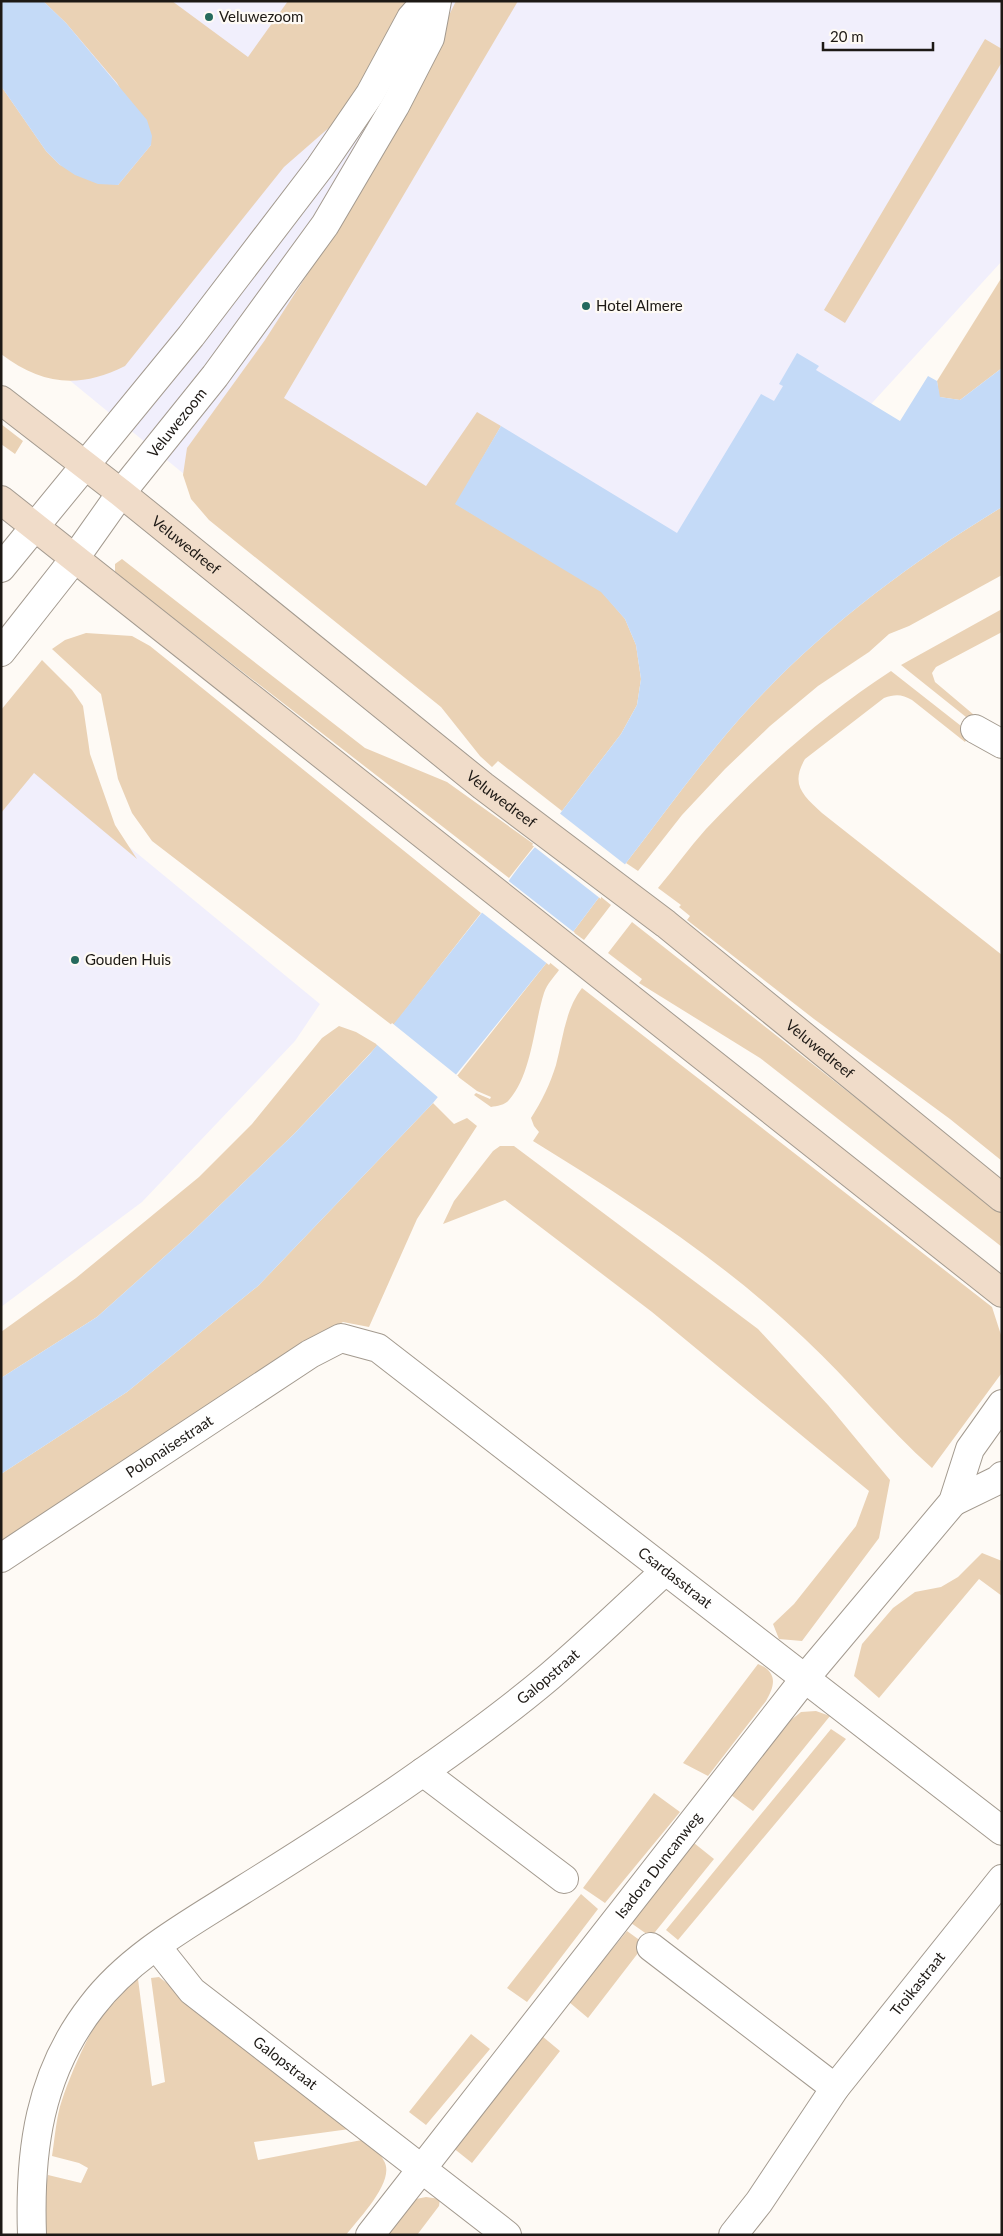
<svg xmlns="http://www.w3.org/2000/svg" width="1003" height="2236" font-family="Lato,sans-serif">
<rect width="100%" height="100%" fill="#fefaf5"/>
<path fill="#f1effc" d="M1,1H1002V261L540,766L1,324Z
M1,738L31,766L320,1004L295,1041L142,1202L1,1307Z"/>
<path fill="#ead2b5" d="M43,1H172L248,57L288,1H411L347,112L284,167L125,366C79,389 42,385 1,354V86L46,151L60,165L118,185L151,145L117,83L66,23Z
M456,1H518L284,398L426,486L477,412L501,426L456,504L601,591L625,619L636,645L641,679L637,705L621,734L562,811L498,761L492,767L480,756L441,707L209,520L191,499L183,475L187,448L265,340L369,178Z
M985,39L1002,49V62L845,323L824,310Z
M1002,277V368L960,400L939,397L937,381Z
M1,424L23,441L15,454L1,444Z
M1002,507V575L909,626L889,634L869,652L818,686L770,726L725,769L682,815L638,871L626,863C668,809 707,753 754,703C827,625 910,563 1002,507Z
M122,559L365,748L447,782L535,845L509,878L115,573V564Z
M1002,609V632L936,667L932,673L935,682L980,720L976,725L901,665Z
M86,633L132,636L150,646L481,913L393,1026L152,841L132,813L118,779L101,694L52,649L65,640Z
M42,660L72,690L83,706L90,754L115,825L137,859L34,773L1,813V710Z
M891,671L970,733L965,742L912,700C902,694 895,694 884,698L805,759C790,785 803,795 822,813L1002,955V1161L950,1119L814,1019L687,920L690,916L679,907L681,905L658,888C674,869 689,848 706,829C762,770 823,715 891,671Z
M600,896L611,905L584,940L573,932Z
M632,922L1002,1213V1247L760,1058L639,983L642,979L608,953Z
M548,961L559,970C554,977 547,984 544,993C534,1024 532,1074 509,1100C505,1105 497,1106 491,1107L474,1095L476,1093L490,1099L491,1097L477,1091L457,1076Z
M582,988L992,1307L1002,1338L1001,1374L932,1468C887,1428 849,1380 805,1339C723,1261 629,1200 533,1141L539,1132L534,1126L531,1118C542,1101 550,1084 556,1065C563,1039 565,1010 582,988Z
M339,1026L356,1032L378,1045L294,1134L192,1232L97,1317L1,1378V1332L76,1278L199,1177L252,1124L322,1038Z
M433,1103L454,1124L467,1118L477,1126L417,1219L369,1327L343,1322L236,1386L1,1548V1474L127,1392L258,1286Z
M500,1146H514L758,1329L828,1405L890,1480L879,1538L802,1641L779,1639L773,1624L794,1604L856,1526L869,1491L652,1312L505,1200L443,1224L454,1201L493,1151Z
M982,1553L1002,1561V1596L979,1579L879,1698L854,1676L862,1644L893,1608L915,1592L941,1587L958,1577Z
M758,1664C778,1672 775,1686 766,1701L708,1776L683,1763Z
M816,1711L830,1716L753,1811L731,1795L791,1720L801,1712Z
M831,1729L846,1739L678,1940L666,1930Z
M654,1793L680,1812L605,1903L583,1888Z
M694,1843L714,1859L651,1937L631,1923Z
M581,1894L598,1909L527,2002L507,1988Z
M627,1931L645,1944L588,2018L569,2002Z
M159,1977L357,2128L254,2142L258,2160L367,2139C373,2146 380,2153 384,2161C396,2181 358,2219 346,2235H44V2196L48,2175L81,2183L88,2168L79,2163L52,2156C55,2138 56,2117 62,2100C73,2067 104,1992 138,1979L152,2086L165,2082L151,1978Z
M471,2034L490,2049L426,2125L409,2112Z
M542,2036L560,2051L472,2163L452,2147Z
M426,2197L440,2199L439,2206L417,2235H382L411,2200Z"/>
<path fill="#c4daf7" d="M1,1H43L66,23L147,120L152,136L151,145L118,185L98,184L75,175L60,165L46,151L1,86Z
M797,353L819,366L816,370L900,421L928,376L937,381L940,397L960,400L1002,368V507C910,563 827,625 754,703C707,753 668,809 626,863L624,866H619L599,892L600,896L573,932L568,930L547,958L548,961L433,1103L258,1286L127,1392L1,1474V1378L97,1317L192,1232L294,1134L370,1054L484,910L488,911C510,878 531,848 560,821L559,815L562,811L621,734L637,705L641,679L636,645L625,619L601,592L455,504L501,426L677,533L761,394L774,401L783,386L779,384Z"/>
<path fill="#fefaf5" d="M558,812L627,866L620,868L601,893V899L532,845L535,842L539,843L557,820Z
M506,879L575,933H569L549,958L551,962L549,965L480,911L483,908H487L506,884Z
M392,1023L459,1077L440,1099L376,1044Z"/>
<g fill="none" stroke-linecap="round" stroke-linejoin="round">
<g stroke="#a39a8f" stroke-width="30">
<g id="street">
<path d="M1,568L191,336L320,167L370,94L411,18L426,1"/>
<path id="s1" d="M1,652L75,558L121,493L215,376L325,225L395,106L430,38L437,1"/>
<path d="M975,729L1002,744"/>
<path d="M953,1502L998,1480L1002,1476"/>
<path id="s2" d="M1,1558L310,1354L341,1338L378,1348L1002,1831"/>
<path d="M423,1772L564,1879"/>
<path id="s3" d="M157,1947L192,1991L507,2235"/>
<path d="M651,1947L835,2088"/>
<path id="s4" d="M32,2235C29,2151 39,2074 92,2006C130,1956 189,1924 241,1891C302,1853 364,1814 423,1772C466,1742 511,1709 550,1676C590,1642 627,1606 665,1571"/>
<path id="s5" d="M370,2235L806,1677L953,1502L970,1449L1002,1404"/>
<path id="s6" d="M733,2235L759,2202L835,2088L1002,1879"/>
</g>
</g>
<g stroke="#a39a8f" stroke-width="30">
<g id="secondary">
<path id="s7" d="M1,400L121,493L483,786L666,924L1002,1198"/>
<path d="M1,500L1002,1293"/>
</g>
</g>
<use href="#street" stroke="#fff" stroke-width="28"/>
<use href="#secondary" stroke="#f0dcc9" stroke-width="28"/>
</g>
<g fill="#256a5d" stroke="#fefaf5" stroke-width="2">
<circle cx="209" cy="17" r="5"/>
<circle cx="586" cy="306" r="5"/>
<circle cx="75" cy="960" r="5"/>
</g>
<g text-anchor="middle" stroke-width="4.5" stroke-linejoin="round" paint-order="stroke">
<g font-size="15" fill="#1d1915" stroke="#fefaf5" text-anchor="start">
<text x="219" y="22">Veluwezoom</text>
<text x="596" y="311">Hotel Almere</text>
<text x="85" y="965">Gouden Huis</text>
</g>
<g font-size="15" fill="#1d1915" stroke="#fefaf5">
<text dy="5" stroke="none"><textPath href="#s1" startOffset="289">Veluwezoom</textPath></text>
<text dy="5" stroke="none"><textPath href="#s7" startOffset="235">Veluwedreef</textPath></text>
<text dy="5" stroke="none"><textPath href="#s7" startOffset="640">Veluwedreef</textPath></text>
<text dy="5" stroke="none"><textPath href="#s7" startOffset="1045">Veluwedreef</textPath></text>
<text dy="5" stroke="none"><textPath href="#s2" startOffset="202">Polonaisestraat</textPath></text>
<text dy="5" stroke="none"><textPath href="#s2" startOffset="819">Csardasstraat</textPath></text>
<text dy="5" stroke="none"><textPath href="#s4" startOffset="806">Galopstraat</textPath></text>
<text dy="5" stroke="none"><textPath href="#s5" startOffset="469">Isadora Duncanweg</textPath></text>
<text dy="5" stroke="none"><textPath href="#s6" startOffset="312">Troikastraat</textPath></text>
<text dy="5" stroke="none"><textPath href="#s3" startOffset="174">Galopstraat</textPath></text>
</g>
</g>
<rect width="1003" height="2236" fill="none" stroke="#1d1915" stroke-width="5"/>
<path d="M823 42v8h110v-8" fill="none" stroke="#1d1915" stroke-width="2.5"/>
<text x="830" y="42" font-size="15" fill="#1d1915" stroke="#fefaf5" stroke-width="4" paint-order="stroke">20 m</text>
</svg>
